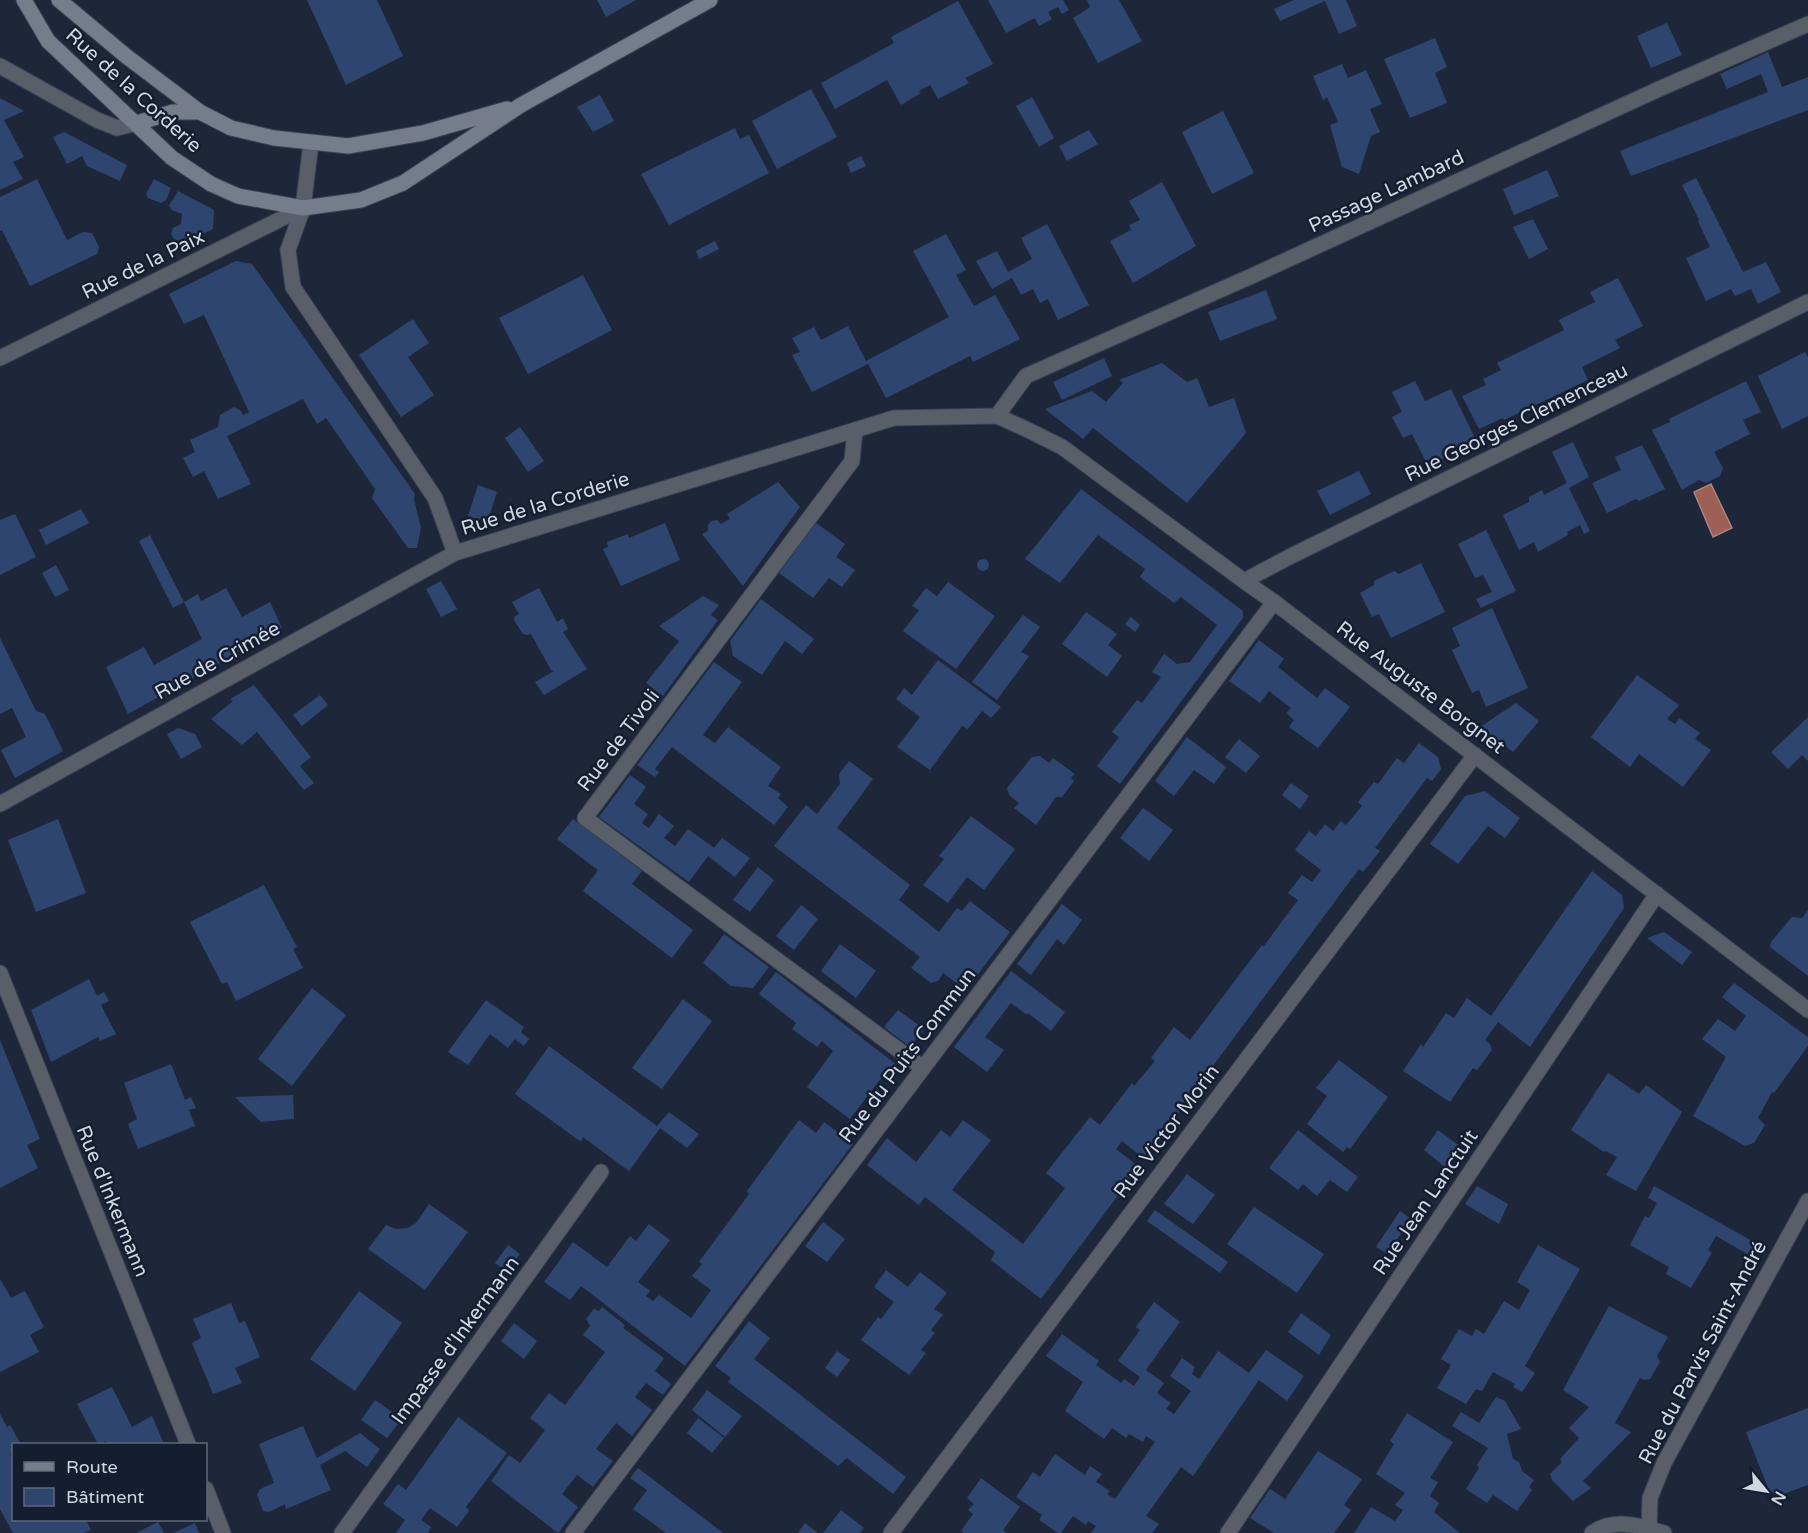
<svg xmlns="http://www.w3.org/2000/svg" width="1808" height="1533" font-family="'Varela Round',sans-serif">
<rect width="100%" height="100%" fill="#1e273a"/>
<path fill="#9c6154" stroke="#ac847f" stroke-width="1.5" d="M1711,484L1732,528L1713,537L1694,492Z"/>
<path fill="#2e4570" d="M307,0H377L403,56L346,85Z
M597,0H636L606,17Z
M988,0H1063L1069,10L1062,14L1058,7L1048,12L1052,19L1039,26L1035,18L1006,33Z
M1087,0H1119L1142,41L1098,63L1073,18L1090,7Z
M1294,0H1346L1357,26L1339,34L1325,1L1280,21L1274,9Z
M958,1L993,64L965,78L969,83L938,99L930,85L919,91L921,93L901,105L887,80L835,109L821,83L894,43L891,37Z
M1667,23L1682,55L1651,68L1637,36Z
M1435,38L1447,67L1435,73L1447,103L1410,118L1384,59Z
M1768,52L1782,87L1808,77V110L1631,176L1620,151L1768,92L1761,74L1727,89L1720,74Z
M1342,64L1348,78L1366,70L1382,104L1370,109L1380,132L1371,136L1359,174L1342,167L1330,125L1338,122L1327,97L1323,100L1313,76Z
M811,89L837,137L777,169L752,121Z
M600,95L614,121L593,132L577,107Z
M1032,97L1054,138L1039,147L1016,106Z
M0,98L24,111L4,120L24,157L13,162L23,179L0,190Z
M1223,111L1254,173L1212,194L1182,132Z
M735,128L740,139L749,135L769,173L669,225L641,174Z
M1089,130L1098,144L1067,161L1059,146Z
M64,132L127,165L120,181L87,166L82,156L67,164L53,137Z
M861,156L866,166L851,173L847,163Z
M1547,170L1559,196L1514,215L1503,189Z
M1696,178L1743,272L1766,262L1781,292L1758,304L1751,289L1735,296L1731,289L1706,301L1686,258L1710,247L1698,221L1699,220L1682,185Z
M37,179L67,240L83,232L92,233L99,247L97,254L30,286L2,230L0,231V197Z
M154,179L171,188L166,200L161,203L148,198L146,194Z
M1162,182L1196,246L1133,283L1110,241L1131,230L1129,225L1140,220L1129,201Z
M178,191L214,210L213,229L178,246L171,234L173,228L181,224L182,214L172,210L169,206Z
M1533,219L1548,249L1529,259L1513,227Z
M1047,224L1089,305L1058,320L1048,299L1040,303L1033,289L1021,295L1012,278L992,289L976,261L997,251L1008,272L1032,259L1021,238Z
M946,234L966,270L956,275L974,306L995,295L1020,339L973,362L970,356L886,398L868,364L812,392L792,355L800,352L792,338L814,327L821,340L848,326L866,361L949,317L913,251Z
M715,241L719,249L699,259L696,251Z
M236,261L252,264L415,494L414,499L421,528L417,548H408L372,498L375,489L326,418L317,424L303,399L227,436L251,484L218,499L204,471L193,477L183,458L195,452L190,440L218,427L220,415L234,407L241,411L243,415L249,412L204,315L184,324L169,294Z
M583,275L612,330L528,374L499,318Z
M1618,278L1643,326L1615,340L1620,348L1582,367L1588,380L1504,420L1503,418L1479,429L1462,396L1486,385L1483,379L1501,370L1497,363L1564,330L1559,320L1595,302L1590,292Z
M1266,290L1277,319L1220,341L1208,312Z
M413,319L429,343L408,357L434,395L401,417L359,355Z
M1805,352L1808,357V416L1782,429L1758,376Z
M1104,358L1112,376L1062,400L1053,382Z
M1162,363L1187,382L1197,378L1209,407L1234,398L1246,433L1187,503L1093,428L1083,439L1045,409L1092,391L1106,402L1123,383L1119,380Z
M1415,381L1425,401L1451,389L1477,442L1428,466L1412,434L1403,438L1392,417L1402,412L1392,392Z
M1746,381L1761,412L1743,420L1750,434L1714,452L1723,468L1720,476L1706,483L1699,480L1682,490L1652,430L1670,422L1669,419Z
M520,427L544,461L528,472L505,438Z
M1573,442L1589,477L1569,488L1590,531L1584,534L1580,525L1567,532L1568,535L1538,552L1534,542L1519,550L1503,515L1529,502V497L1542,490L1544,495L1567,483L1552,452Z
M1642,445L1665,489L1639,501L1636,499L1607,513L1592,483L1621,470L1615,457Z
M1359,471L1371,494L1330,515L1317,491Z
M778,482L800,507L743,586L702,534L708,531V525L711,521L717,520L721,524L730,519L727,514Z
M478,485L497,492L487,523L468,516Z
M1081,489L1243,611V618L1120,784L1097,766L1119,737L1112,732L1137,700L1142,703L1161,677L1152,672L1164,654L1177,664L1190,662L1217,625L1181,597L1174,603L1154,588L1140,577L1145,569L1098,535L1060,583L1025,559Z
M81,509L89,523L46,545L39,530Z
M15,514L36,557L0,575V520Z
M665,523L680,560L621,586L603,549L608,547L607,542L628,534L629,538Z
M816,523L845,544L836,557L855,570L842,587L829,578L813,598L779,573Z
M1486,530L1516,591L1481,608L1476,599L1492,592L1483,575L1475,578L1458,544Z
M150,535L184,602L173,608L139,541Z
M977 565a6 6 0 1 1 12 0a6 6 0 1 1-12 0Z
M1421,563L1445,612L1391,638L1379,614L1372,617L1360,593L1374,585V581L1394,571L1399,574Z
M56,565L69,590L55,597L42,573Z
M441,581L457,609L441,617L426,589Z
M948,582L995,616L956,669L903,631L919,610L912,606L926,588L937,596Z
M226,588L242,617L270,602L282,628L128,714L106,667L144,647L154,665L202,639L184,602L198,594L201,601Z
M539,588L557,622L563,618L568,629L563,632L587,669L544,695L535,682L554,671L551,670L531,634L527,635L523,634L514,620V617L519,614L512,602Z
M703,596L719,605L711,615L718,620L663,696L646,683L679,641L659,626Z
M761,599L814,639L802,654L785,641L762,675L733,656L730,641Z
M1492,608L1528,688L1486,707L1479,690L1472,693L1452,650L1460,646L1452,628Z
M1086,612L1117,634L1108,645L1122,656L1107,677L1062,644Z
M1023,615L1040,627L1021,652L1029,656L997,700L972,682Z
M1131,617L1140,625L1135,632L1125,624Z
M0,638L36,711L45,714L63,751L15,778L1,750L26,737L12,708L0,714Z
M1259,640L1284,659L1278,667L1317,698L1325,688L1350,707L1318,748L1289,727L1294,720L1286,713L1291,708L1269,691L1260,703L1229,681Z
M938,660L1001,707L991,718L982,711L968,729L962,726L930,770L897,747L920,717L896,699L904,688L912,695Z
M714,662L742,682L703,735L715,743L728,727L781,767L768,786L781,794L778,798L788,807L774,825L672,747L655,769L659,772L655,777L637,765Z
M1637,675L1679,705L1667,719L1675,724L1679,718L1700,733L1695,739L1711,750L1683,787L1639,754L1630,767L1591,737Z
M254,685L311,757L300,766L314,783L304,790L257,732L242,745L211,719L233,701L230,699Z
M320,695L328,705L302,726L293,715Z
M1516,703L1539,721L1513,752L1480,727Z
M1808,717V761L1802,755L1788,769L1771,752Z
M178,728L195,734L202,747L181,759L167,734Z
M1187,737L1226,767L1214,784L1194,770L1174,796L1155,781Z
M1239,739L1260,756L1246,773L1225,757Z
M1419,743L1438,757L1441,769L1432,781L1427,778L1375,848L1380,851L1363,872L1359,869L1144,1159L1122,1141L1116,1149L1139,1167L1041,1299L991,1260L995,1252L925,1197L919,1205L867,1165L887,1138L916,1162L941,1130L950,1137L963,1120L991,1140L952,1190L1023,1244L1065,1188L1046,1173L1090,1117L1100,1125L1132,1083L1134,1086L1155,1061L1151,1058L1174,1027L1190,1040L1262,945L1263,947L1298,900L1288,893L1302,875L1312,882L1321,870L1295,850L1309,831L1316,836L1325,824L1333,831L1341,821L1346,825L1362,806L1358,802L1374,782L1378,784L1397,758L1404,763Z
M1040,756L1049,763L1053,758L1075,774L1071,778L1074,781L1062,797H1056L1036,825L1014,808L1019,803L1009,795L1007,788L1032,757Z
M849,761L873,779L837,828L910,885L899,900L939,932L957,908L962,911L970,901L1010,932L966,990L943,973L938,981L931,983L911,968L920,957L774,846L806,805L817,814L840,784L839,774Z
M630,775L646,787L634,804L648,814L642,823L649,828L659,814L674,826L664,838L675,846L688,829L714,848L722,838L750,858L735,877L708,856L689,882L599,817Z
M1291,783L1309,796L1300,809L1282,795Z
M1485,791L1520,818L1505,838L1488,826L1458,864L1430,844L1465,796Z
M1143,808L1173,830L1149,861L1120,838Z
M971,816L1015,849L984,890L967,877L948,903L923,885L944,859L939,856Z
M58,819L86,893L36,912L8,840Z
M573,819L642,871L632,884L693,930L672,958L583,891L598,870L557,839Z
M758,867L774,880L750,912L733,900Z
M1592,871L1622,895L1624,908L1530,1047L1498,1022L1485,1040L1490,1044L1492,1050L1477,1070L1473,1068L1450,1102L1403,1071L1421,1044L1423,1047L1446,1013L1454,1018L1467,998L1491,1016Z
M264,885L297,947L293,949L303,968L236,1001L227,982L222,984L190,922Z
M1062,904L1082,920L1064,945L1057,939L1031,975L1017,964Z
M801,905L818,919L794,950L776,936Z
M1808,910V976L1770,947L1771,942L1792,917L1802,918Z
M1664,932L1692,952L1682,965L1647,938Z
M724,934L769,967L753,988L731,986L703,963Z
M840,944L876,971L856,998L821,971Z
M1011,971L1065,1012L1051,1031L1028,1013L1027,1015L1011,1003L985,1037L1004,1050L987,1072L954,1047Z
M776,972L897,1065L889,1077L885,1073L850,1119L807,1087L833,1051L822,1041L817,1047L792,1029L796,1023L759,994Z
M89,979L97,996L104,992L109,1001L101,1005L116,1034L100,1041L98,1037L51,1062L31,1010Z
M1734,983L1808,1037V1046L1774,1093L1772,1092L1758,1118L1765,1125L1754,1143L1745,1146L1693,1116L1726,1057L1702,1039L1718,1019L1735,1031L1746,1016L1722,997Z
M312,988L346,1015L292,1086L258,1059Z
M683,999L712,1021L662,1089L632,1068Z
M486,1000L524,1027L521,1032L529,1039L524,1046L515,1039L508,1048L490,1034L468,1065L448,1052Z
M898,1010L924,1029L910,1047L884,1027Z
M0,1040L40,1139L27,1145L38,1168L0,1188Z
M549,1046L657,1126L669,1112L699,1134L687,1148L660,1128L629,1171L583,1137L581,1142L515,1094Z
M1339,1060L1388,1097L1350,1149L1347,1147L1343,1152L1307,1124L1327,1096L1316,1088Z
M171,1064L185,1100L191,1097L196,1108L189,1110L195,1126L138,1149L128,1124L137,1119L124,1083Z
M1608,1073L1639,1094L1646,1085L1682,1112L1636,1191L1606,1175L1617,1157L1606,1151L1604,1152L1571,1130Z
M293,1095L294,1119L261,1122L235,1097Z
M799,1120L816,1133L824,1122L853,1144L685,1366L581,1286L570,1300L544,1282L573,1242L607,1267L630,1236L636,1241L649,1224L670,1240L638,1282L650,1291L646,1296L653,1301L659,1295L691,1318L711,1290L692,1276L702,1264L699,1262L749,1194L747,1191Z
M1298,1130L1358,1177L1347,1192L1330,1180L1317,1196L1303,1184L1298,1190L1269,1168Z
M1438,1130L1461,1147L1446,1168L1424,1150Z
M1187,1174L1215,1195L1193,1224L1164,1204Z
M1477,1186L1508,1204L1499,1224L1465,1204Z
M1654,1186L1761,1246L1754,1258L1716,1236L1708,1250L1712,1253L1691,1288L1666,1274L1669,1267L1630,1245L1645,1216L1649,1218L1657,1203L1648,1198Z
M429,1204L468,1232L425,1290L368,1249L386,1225L396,1229L408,1228L416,1223Z
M1254,1207L1324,1254L1297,1293L1227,1244Z
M1155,1210L1228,1262L1220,1273L1147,1221Z
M1400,1211L1411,1219L1387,1254L1376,1247Z
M823,1222L845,1239L827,1262L805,1246Z
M508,1245L520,1254L507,1272L495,1263Z
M1538,1245L1580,1269L1525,1366L1535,1373L1522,1392L1513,1387L1515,1384L1493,1372L1482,1391L1476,1389L1466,1404L1437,1388L1451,1365L1441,1359L1459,1329L1472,1336L1476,1329L1484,1334L1504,1301L1519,1310L1530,1290L1517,1282Z
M886,1270L908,1287L920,1272L947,1293L934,1309L943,1315L931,1330L935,1333L921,1350L926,1353L909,1375L861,1340L878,1317L881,1319L894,1302L874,1287Z
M0,1279L11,1298L25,1291L44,1327L30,1335L39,1352L0,1372Z
M359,1291L402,1323L355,1391L310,1359Z
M1154,1302L1180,1322L1146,1370L1164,1383L1157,1393L1171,1403L1166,1409L1174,1414L1191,1391L1170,1376L1182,1358L1195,1367L1192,1374L1199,1379L1218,1351L1249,1373L1266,1350L1304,1376L1287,1401L1259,1380L1193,1476L1181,1467L1146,1516L1159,1524L1152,1533H1091L1096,1526L1088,1521L1086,1525L1073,1516L1061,1533H1058L1039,1520L1042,1515L1016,1497L1033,1472L1040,1477L1055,1454L1085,1475L1090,1466L1102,1474L1096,1482L1110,1491L1107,1494L1115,1499L1155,1442L1146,1436L1143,1442L1129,1434L1126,1438L1112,1428L1104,1439L1065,1411L1083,1382L1046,1356L1062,1334L1099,1361L1096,1365L1121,1383L1124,1379L1134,1386L1140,1377L1118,1361L1140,1330L1136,1327Z
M231,1303L239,1323L245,1321L260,1357L235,1368L242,1383L213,1394L192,1343L201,1338L193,1319Z
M1609,1306L1668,1337L1657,1356L1660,1362L1650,1379L1644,1380L1640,1378L1615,1423L1631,1432L1583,1481L1591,1488L1573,1501L1552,1480L1550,1474L1562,1462L1560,1459L1579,1438L1569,1428L1589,1407L1563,1390Z
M602,1307L625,1325L623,1328L664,1358L655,1371L671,1384L663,1395L646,1383L635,1397L652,1410L632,1436L616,1423L596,1449L613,1461L593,1487L577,1475L562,1494L578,1507L558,1533L491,1481L509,1455L520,1463L545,1430L530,1418L549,1393L565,1405L605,1352L583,1335L590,1326L586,1319L594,1309L599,1311Z
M1301,1313L1331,1335L1319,1355L1288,1332Z
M749,1321L770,1338L754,1359L906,1477L893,1494L847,1458L838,1466L728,1382L731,1378L715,1366Z
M514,1323L537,1341L524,1359L501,1341Z
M837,1351L850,1360L837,1377L825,1368Z
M112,1387L132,1427L152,1416L164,1444H108L106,1441L98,1444L77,1404Z
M707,1390L742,1416L725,1437L692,1410Z
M1496,1397L1505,1401L1521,1429L1507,1434L1513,1459L1519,1462L1522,1471L1534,1480L1529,1487L1532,1490L1517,1511L1493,1495L1487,1503L1466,1489L1479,1468L1477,1465L1488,1448L1452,1426L1461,1412L1479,1423Z
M375,1400L402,1419L387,1438L361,1420Z
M1808,1408V1485L1772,1498L1746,1432Z
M1407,1413L1453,1442L1430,1478L1438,1482L1430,1496L1439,1503L1434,1512L1460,1533H1354L1371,1507L1395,1521L1403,1510L1395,1505L1405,1493L1376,1474L1394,1444L1390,1441Z
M0,1414L7,1427L10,1425L21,1444H14V1453L10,1454L14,1460V1520H86L91,1530L84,1533H13L0,1509Z
M458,1417L507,1453L466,1507L469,1511L457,1527L430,1508L421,1520L431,1527L428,1533H396L405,1520L383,1504L398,1484L406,1490Z
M698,1418L724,1438L712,1453L687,1433Z
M303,1426L317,1458L360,1433L380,1449L367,1467L345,1451L320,1465L331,1490L286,1509L285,1504L269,1512L263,1511L257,1495L260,1489L274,1483L259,1444Z
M1318,1451L1362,1479L1344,1505L1351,1510L1334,1533H1274L1250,1518L1270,1489L1285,1499Z
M638,1468L723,1533H666L633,1509L647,1490L630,1478Z
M981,1478L1020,1507L1003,1530L1007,1533H964L961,1531L973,1514L968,1510L974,1504L967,1498Z
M841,1510L864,1528L860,1533H823Z
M158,1522L164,1533H136Z
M195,1523L199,1533H173Z
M805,1523L818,1533H798Z"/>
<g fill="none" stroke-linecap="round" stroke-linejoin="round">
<g stroke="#3a4355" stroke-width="17">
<path id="lane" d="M855,430L852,461L585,818L923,1068"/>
</g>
<g stroke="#3a4355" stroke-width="17">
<path id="street" d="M0,66L97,120L117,128L137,123
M311,143L303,208L288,250L293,287L435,498L455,553
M0,358L303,208
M997,416L1026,376L1254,275L1659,89L1808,24
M1244,581L1291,556L1808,302
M0,804L455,553L894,418L997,416L1026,429L1062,447L1244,581L1274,602L1808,1010
M0,973L188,1444
M206,1489L223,1533
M342,1533L601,1172
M573,1533L1274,602
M891,1533L1475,755
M1228,1533L1657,894
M1592,1533C1615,1517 1640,1526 1664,1533
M1649,1533L1650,1498L1664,1463L1808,1201"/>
</g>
<g stroke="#3a4355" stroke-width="17">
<path id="secondary" d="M24,0L48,41L172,158L211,184L238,196L303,208L361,200L403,183L521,105L710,0
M59,0L126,56L200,112L231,128L274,138L348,146L423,133L507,109
M137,123L173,112H200"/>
</g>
<use href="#lane" stroke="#595f68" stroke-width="15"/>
<use href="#street" stroke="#595f68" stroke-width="15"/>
<use href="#secondary" stroke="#757d8d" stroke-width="15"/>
</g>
<g text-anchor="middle" stroke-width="5" stroke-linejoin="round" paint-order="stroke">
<g font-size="20" fill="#d0d7e3" stroke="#141e30">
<text transform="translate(134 90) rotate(42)" y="7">Rue de la Corderie</text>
<text transform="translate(1386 191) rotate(-25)" y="7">Passage Lambard</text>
<text transform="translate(143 264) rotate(-26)" y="7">Rue de la Paix</text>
<text transform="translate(1516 422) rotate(-26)" y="7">Rue Georges Clemenceau</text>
<text transform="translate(545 503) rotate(-17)" y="7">Rue de la Corderie</text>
<text transform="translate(217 660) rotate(-29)" y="7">Rue de Crimée</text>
<text transform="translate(1421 687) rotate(37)" y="7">Rue Auguste Borgnet</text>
<text transform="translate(618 740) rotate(-53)" y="7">Rue de Tivoli</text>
<text transform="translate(907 1055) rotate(-53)" y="7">Rue du Puits Commun</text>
<text transform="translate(1166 1131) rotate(-53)" y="7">Rue Victor Morin</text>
<text transform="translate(113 1201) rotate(68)" y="7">Rue d'Inkermann</text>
<text transform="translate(1425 1202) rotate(-56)" y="7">Rue Jean Lanctuit</text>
<text transform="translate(455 1340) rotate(-54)" y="7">Impasse d'Inkermann</text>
<text transform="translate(1702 1352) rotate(-62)" y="7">Rue du Parvis Saint-André</text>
</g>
</g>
<rect x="12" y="1443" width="195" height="78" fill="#141e30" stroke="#5f6878" stroke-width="1.5"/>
<rect x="24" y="1462" width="30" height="9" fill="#757d8d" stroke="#5f6878" stroke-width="1.5"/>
<text x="66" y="1473" font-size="18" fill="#d0d7e3">Route</text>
<rect x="24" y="1488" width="30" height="18" fill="#2e4570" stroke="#5f6878" stroke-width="1.5"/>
<text x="66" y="1503" font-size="18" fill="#d0d7e3">Bâtiment</text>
<g transform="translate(1766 1491) rotate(120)" stroke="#141e30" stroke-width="4.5" paint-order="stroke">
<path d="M0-4.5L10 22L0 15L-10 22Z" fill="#d0d7e3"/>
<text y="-9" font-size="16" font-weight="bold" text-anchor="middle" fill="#d0d7e3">N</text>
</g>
</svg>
